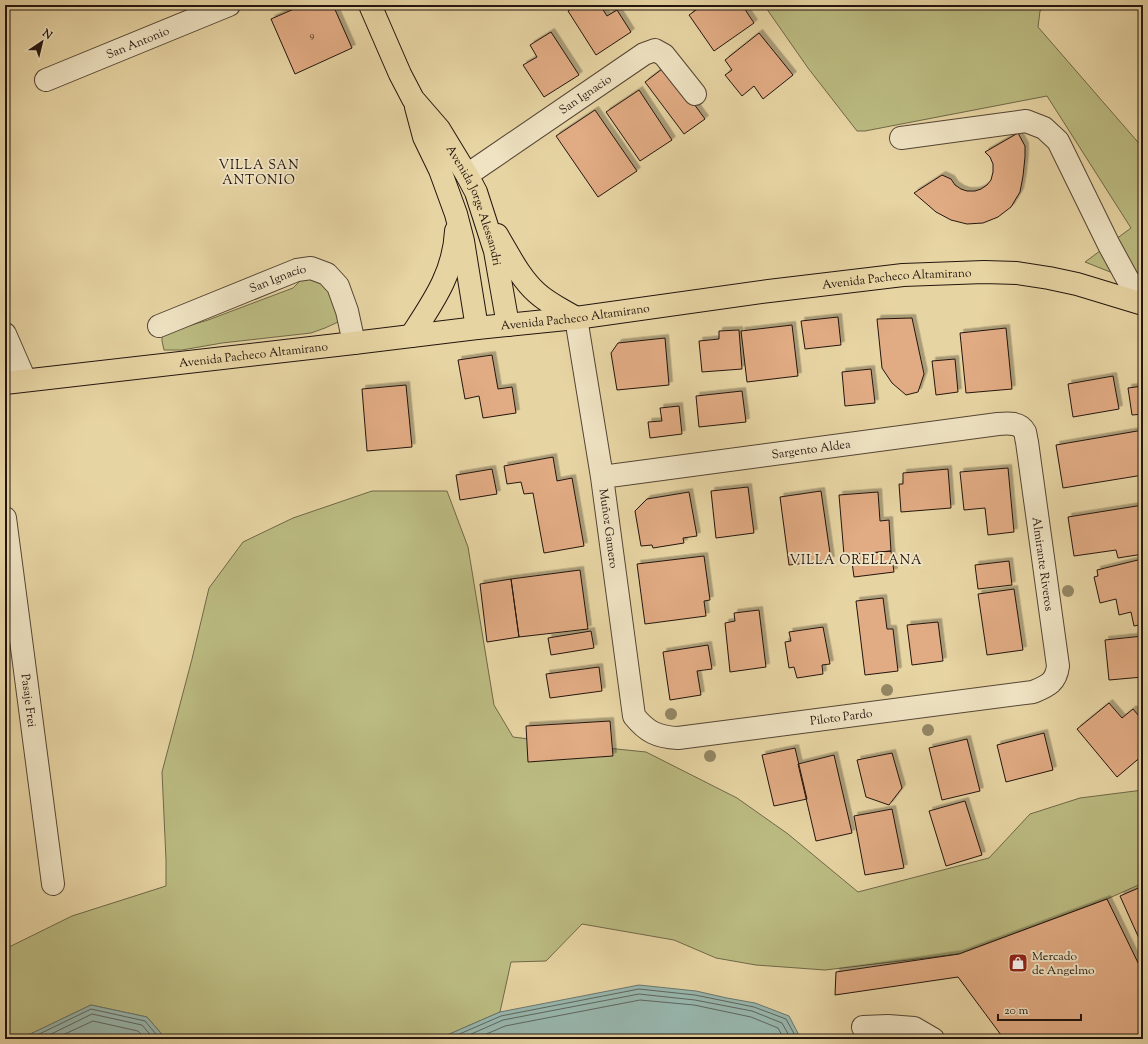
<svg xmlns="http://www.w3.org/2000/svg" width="1148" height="1044" font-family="'Sorts Mill Goudy',serif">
<defs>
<filter id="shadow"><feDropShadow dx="3.5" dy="-3.5" stdDeviation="0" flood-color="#0004"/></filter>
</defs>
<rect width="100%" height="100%" fill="#e7d4a3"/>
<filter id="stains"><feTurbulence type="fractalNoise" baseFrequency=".005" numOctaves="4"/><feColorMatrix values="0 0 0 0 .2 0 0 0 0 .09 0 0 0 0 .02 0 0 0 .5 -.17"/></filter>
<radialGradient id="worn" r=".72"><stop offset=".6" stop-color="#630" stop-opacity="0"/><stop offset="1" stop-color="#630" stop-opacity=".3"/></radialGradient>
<path fill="#bbbb81" stroke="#6f6848" d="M764,5H1047L1040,11L1038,27L1143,148V285L1085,262L1131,228L1047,96L865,131H857L808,68Z
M303,278H324L339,319L338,322L325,328L311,333L222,343L182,350H164L162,341V334L208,320L293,288Z
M372,491H447L468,547L494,705L513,737L577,745L646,752L737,798L788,834L858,892L989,858L1030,814L1080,798L1143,790V883L1107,899L959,954L825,970L756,965L716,958L674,940L582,924L546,961L511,962L500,1012L438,1039H166L147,1017L91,1005L20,1039H5V949L72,916L166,886V860L162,772L192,659L209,588L243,542L293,518Z"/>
<path fill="#98b7ae" stroke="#69766e" d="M639,985L696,991L727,998L755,1003L789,1016L801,1039H438L500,1012Z
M91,1005L147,1017L166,1039H20Z"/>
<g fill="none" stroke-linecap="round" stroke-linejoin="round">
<path stroke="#5e665e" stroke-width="1" d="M29,1039L91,1009L145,1021L160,1039
M41,1039L92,1014L142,1025L154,1039
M54,1039L93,1021L138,1031L146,1039
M448,1039L501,1016L639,989L695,995L754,1007L786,1019L797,1039
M460,1039L503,1020L639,994L695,1000L752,1011L782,1023L791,1039
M475,1039L505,1026L640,1000L694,1005L751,1017L778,1028L784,1039"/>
</g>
<path fill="#e1ab83" stroke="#23150e" filter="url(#shadow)" d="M303,5H333L352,48L295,74L271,19Z
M577,5H600L607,16L617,10L631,32L596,55L568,11Z
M703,5H742L754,23L714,51L689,15Z
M551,32L579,75L544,97L523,65L537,57L530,45Z
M759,33L793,75L763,99L754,86L742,96L725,75L732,70L725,60Z
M666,66L705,119L684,134L645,82Z
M639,90L672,140L640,161L606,112Z
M595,110L637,171L598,197L556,136Z
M1018,133L1025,146V157L1023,176L1020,192L1011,207L998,217L983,223L967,224L951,220L936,212L914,193L942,175L951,179L955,185L961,189L967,191H975L981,189L987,185L991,180L993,172V164L990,157L985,152Z
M838,317L841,345L805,349L801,321Z
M912,318L924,374L918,392L906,395L892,383L882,368L877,319Z
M792,325L798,376L747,382L741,331Z
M1006,328L1012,389L966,393L960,333Z
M739,330L742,369L702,372L699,341L719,339V331Z
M665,338L669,385L617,390L611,353L618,343Z
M492,355L498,389L512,387L516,413L483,418L479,396L465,399L458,360Z
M955,359L958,392L936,395L932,361Z
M871,369L875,403L845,406L842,372Z
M1113,376L1119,409L1073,417L1068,384Z
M406,385L412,447L367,451L362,389Z
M1143,386V414L1132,415L1128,388Z
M742,391L746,422L699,427L696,396Z
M679,406L682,434L650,438L648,422L662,421L660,408Z
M1143,430V475L1063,488L1056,445Z
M553,457L557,481L572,478L584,546L544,553L533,493L524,494L521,482L507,484L504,466Z
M1008,468L1014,532L988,535L985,508L964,510L960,472Z
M492,469L497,494L460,500L456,475Z
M948,469L951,508L901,512L899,484H903V473Z
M748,487L754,533L716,538L711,491Z
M821,491L831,560L789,565L780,497Z
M689,492L697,536L683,538L684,543L653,548L652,545L641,546L635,511L647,499Z
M878,492L880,521L889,520L891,551L844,555L839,495Z
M1143,505V554L1118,558L1116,550L1074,556L1068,517Z
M891,551L894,572L854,577L851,555Z
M704,556L710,600L704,601L706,616L645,624L637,564Z
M1142,559L1143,563V624L1134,626L1131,612L1119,615L1116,599L1100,603L1094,577L1098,576L1097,570Z
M1009,561L1012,585L978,589L975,565Z
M580,570L588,629L519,637L511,579Z
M511,579L519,637L487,642L480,584Z
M1014,589L1023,650L987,655L978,594Z
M883,598L887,629H893L898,671L865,675L856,601Z
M759,610L766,667L730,672L725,623L735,621L734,613Z
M938,622L943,661L912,665L907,625Z
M823,627L830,664L822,665L823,674L797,678L794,667L789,668L785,642L791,641L789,632Z
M591,631L594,648L551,655L548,638Z
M1143,636V677L1109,680L1105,640Z
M708,645L712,669L697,671L701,695L670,700L663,652Z
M599,667L602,691L550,698L546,674Z
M1109,703L1122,718L1133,709L1143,721V755L1117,777L1077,729Z
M610,721L613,756L528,762L526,726Z
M1044,733L1053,770L1006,782L997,745Z
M967,739L980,791L942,800L929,748Z
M795,748L807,799L774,806L762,755Z
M892,753L902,788L889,805L866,797L857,760Z
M834,755L852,833L816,841L798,764Z
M965,801L982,855L946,866L929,811Z
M892,809L904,868L865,875L854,816Z
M1143,886V944L1142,945L1120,896Z
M1107,899L1143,973V1039H1004L958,977L835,995L836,972L959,954Z"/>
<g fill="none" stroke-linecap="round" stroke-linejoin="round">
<g stroke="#544533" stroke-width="24">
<g id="minor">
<path id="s1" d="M46,80L229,5"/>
<path d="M901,138L1026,121L1044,128L1058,141L1109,245L1127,278L1143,301"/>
<path id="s2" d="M467,175L644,54L655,50L664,55L695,94"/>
<path id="s3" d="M576,318L602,477L634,716C647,732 657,737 678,738L1033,692C1047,686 1056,683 1058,666L1027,442C1026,439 1026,435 1025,432C1020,422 1008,423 998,424L602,477"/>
<path id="s4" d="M159,326L297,270L311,268L327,274L338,286L347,311L354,343"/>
<path d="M5,334L25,380"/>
<path id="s5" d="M5,518L53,884"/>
<path d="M863,1027L888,1026L914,1028L933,1039"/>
</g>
</g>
<g stroke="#23150e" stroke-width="24">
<g id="major">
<path id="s6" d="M370,5L400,74L413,99L439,129L467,175L476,192L495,251L508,325"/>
<path d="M416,107L424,137L440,170L456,214L463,241L477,328"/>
<path d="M497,235C509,255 520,278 537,293C549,304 563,310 576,318"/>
<path d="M411,336C433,302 454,273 456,231"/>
<path id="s7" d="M5,383L354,343L477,328L576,318L769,291L903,275L984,272L1017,273L1049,278L1077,284L1143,304"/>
</g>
</g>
<use href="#minor" stroke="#efe3c3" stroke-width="22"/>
<use href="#major" stroke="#e7d4a3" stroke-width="22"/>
</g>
<g fill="#948664">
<circle cx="1068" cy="591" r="6"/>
<circle cx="887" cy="690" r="6"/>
<circle cx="671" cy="714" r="6"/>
<circle cx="928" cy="730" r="6"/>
<circle cx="710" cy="756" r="6"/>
</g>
<defs>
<g id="shop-square" transform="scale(1)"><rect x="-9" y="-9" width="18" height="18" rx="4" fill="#8f2418" stroke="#efe3c3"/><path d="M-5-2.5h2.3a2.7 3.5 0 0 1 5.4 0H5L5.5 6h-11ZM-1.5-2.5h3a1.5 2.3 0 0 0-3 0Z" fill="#fff"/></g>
</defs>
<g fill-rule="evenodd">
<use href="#shop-square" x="1018" y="963"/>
</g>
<g text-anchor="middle" stroke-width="4" stroke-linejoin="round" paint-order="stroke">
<g font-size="10" fill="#523a2b">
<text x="312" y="38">9</text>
</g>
<g font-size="12" fill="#23150e" stroke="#efe3c3">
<text dy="4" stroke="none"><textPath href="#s1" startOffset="99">San Antonio</textPath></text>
<text dy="4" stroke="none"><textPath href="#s2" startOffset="143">San Ignacio</textPath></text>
<text dy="4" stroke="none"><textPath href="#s6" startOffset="228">Avenida Jorge Alessandri</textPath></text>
<text dy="4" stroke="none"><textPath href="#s7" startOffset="898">Avenida Pacheco Altamirano</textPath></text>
<text dy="4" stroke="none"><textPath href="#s4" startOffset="128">San Ignacio</textPath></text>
<text dy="4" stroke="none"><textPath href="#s7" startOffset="574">Avenida Pacheco Altamirano</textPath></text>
<text dy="4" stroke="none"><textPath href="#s7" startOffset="250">Avenida Pacheco Altamirano</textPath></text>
<text transform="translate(811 449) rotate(-8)" y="4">Sargento Aldea</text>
<text dy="4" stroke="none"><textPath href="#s3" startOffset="213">Muñoz Gamero</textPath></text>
<text transform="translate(1043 564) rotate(82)" y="4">Almirante Riveros</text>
<text dy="4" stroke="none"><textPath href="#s5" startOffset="184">Pasaje Frei</textPath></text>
<text dy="4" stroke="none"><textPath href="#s3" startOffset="618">Piloto Pardo</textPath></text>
</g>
<g font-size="12" fill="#23150e" stroke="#efe3c3" text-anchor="start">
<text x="1032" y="960">Mercado<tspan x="1032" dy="14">de Angelmo</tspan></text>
</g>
<g font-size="13" letter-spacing="1" fill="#23150e" stroke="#efe3c3">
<text x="259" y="169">VILLA SAN<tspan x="259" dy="15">ANTONIO</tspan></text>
<text x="856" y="564">VILLA ORELLANA</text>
</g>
</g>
<rect width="1148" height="1044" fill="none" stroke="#e7d4a3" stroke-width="20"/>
<rect x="6" y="6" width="1136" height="1032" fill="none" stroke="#23150e" stroke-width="2"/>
<rect x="10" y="10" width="1128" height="1024" fill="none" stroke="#23150e"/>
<g transform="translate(42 42) rotate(35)" stroke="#efe3c3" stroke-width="3" paint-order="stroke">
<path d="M0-3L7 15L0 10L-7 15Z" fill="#23150e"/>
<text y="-6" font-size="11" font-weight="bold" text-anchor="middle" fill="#23150e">N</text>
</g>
<path d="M998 1014v6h83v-6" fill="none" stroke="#23150e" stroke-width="2"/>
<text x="1004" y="1014" font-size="12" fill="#23150e" stroke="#efe3c3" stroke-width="3" paint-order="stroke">20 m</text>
<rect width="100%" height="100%" filter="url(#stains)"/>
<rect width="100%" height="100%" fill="url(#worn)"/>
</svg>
